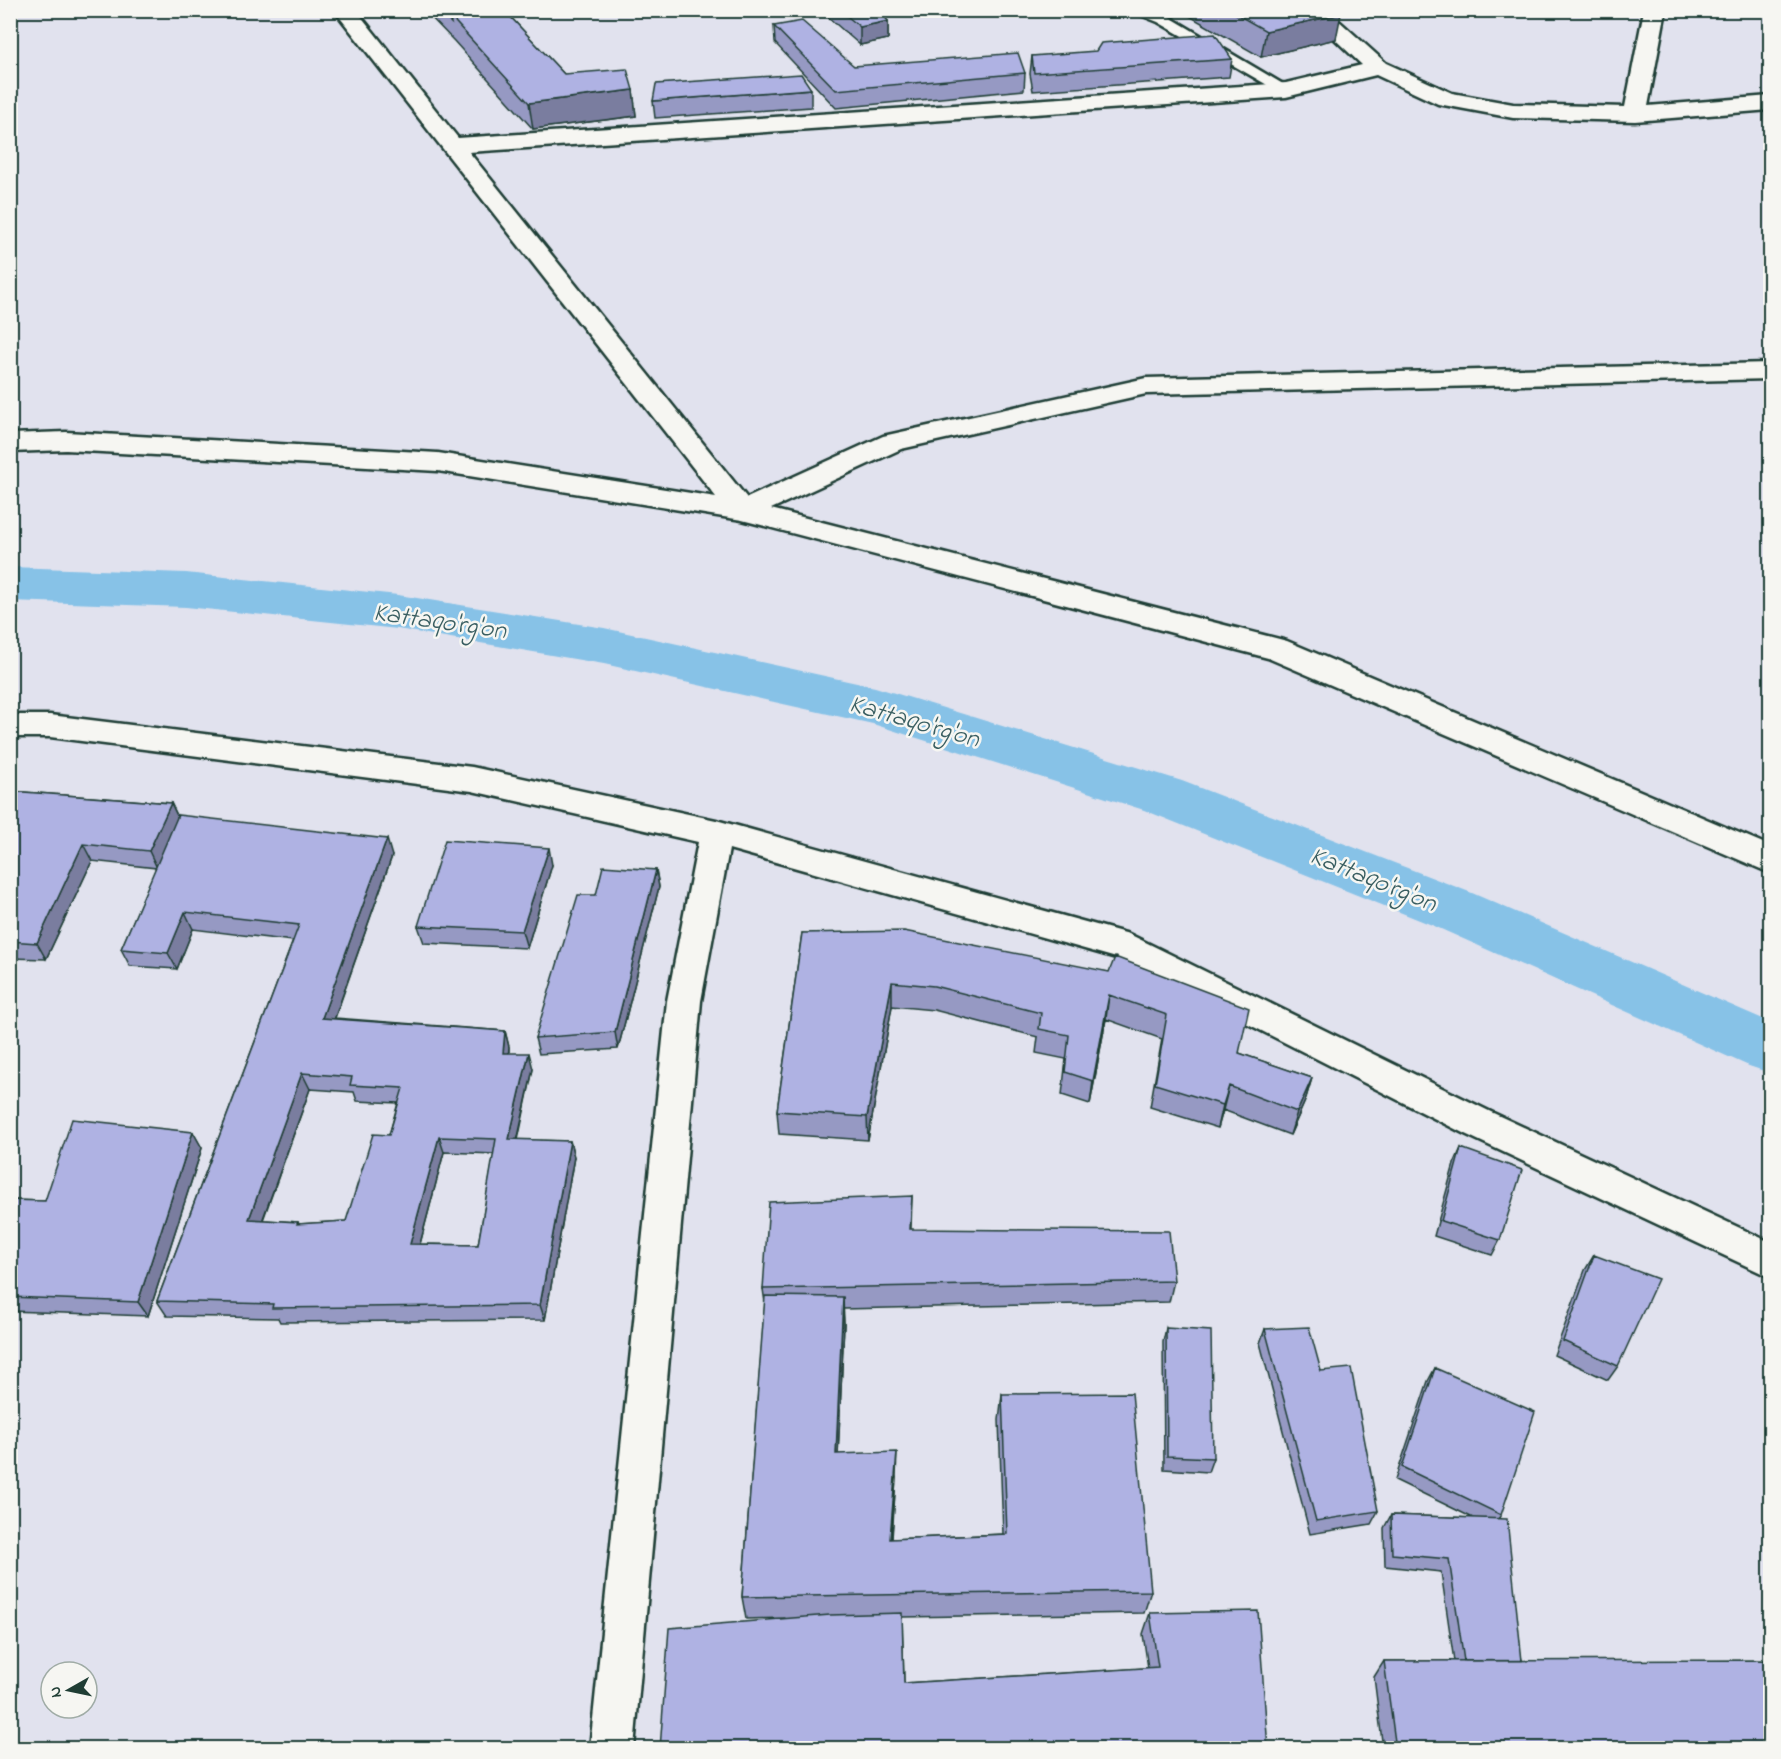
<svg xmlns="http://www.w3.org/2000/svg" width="1781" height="1759" font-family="'Indie Flower',sans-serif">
<rect width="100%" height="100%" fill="#e1e2ee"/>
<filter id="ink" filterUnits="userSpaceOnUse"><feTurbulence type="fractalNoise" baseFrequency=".0167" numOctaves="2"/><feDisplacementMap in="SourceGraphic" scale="12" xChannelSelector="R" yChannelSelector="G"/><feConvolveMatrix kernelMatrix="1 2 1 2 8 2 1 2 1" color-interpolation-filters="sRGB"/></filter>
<g filter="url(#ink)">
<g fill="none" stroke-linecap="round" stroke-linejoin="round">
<path fill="#87c2e7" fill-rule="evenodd" d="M10,567L186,573L398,595L604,628L875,687L1182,781L1472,893L1770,1022V1073L1749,1066L1432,925L1144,810L873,724L604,664L398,629L186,607L10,601Z"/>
<g stroke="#1f3d34" stroke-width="5">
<path id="lane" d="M1128,10H1150L1168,16L1293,90L1286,94L1281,93L1158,22Z"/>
</g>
<g stroke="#1f3d34" stroke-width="5">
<path id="street" d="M334,10H356L458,138L1286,83L1362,65L1304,10H1327L1386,63L1452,93L1513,104L1625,107L1644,10H1666L1648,106L1770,96V110L1635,121L1513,118L1438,104L1376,75L1286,97L469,152L747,498L883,436L1146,378L1770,363V379L1146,394L901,449L771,509L1287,641L1770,846V873L1268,658L742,520L438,471L66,450L10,452V434L66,432L438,453L716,497Z
M10,715H50L472,767L716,820L1129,934L1491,1112L1770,1242V1277L1465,1134L1120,959L729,849L701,1001L634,1748H590L667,1001L698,842L472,791L50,737H10Z"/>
</g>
<use href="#lane" fill="#f6f6f2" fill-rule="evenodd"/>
<use href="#street" fill="#f6f6f2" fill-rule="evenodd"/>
</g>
<path fill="#9699c3" stroke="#1f3d34" stroke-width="1.5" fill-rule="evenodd" d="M424,10H504L564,74L633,90L636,116L533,129L454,41Z
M820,10H879L888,21V39L860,45Z
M1179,10H1338L1336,39L1261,57Z
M774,26L854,66L1025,73L1024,90L836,108L775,43Z
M1032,56L1232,59L1229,77L1033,91L1030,74Z
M811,89V107L655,118L653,101Z
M10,791L171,803L178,817L392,856L335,1018L505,1031L509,1047V1053L533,1069L518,1140L570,1141L574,1157L545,1320L280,1322L278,1318L167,1316L157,1301L293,941L193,929L177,969L130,966L121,949L156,868L92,861L46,959L10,958ZM310,1089L354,1092L357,1101L398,1103L389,1135L346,1221L299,1224L298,1222L263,1220ZM444,1152L494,1154L478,1245L420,1244Z
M552,865L527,948L424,943L418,926Z
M656,870L659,887L618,1049L539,1054L535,1038L596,895Z
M802,933L1109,972L1239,1053L1312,1078L1305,1101L1290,1135L1223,1110L1218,1128L1150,1107L1162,1039L1106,1019L1090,1104L1062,1095L1066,1059L1036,1053L1038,1037L934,1010L892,1006L868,1140L779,1134L777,1111Z
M193,1132L202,1148L148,1316L10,1311V1200L45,1201Z
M1461,1148L1500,1240L1492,1255L1434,1236L1454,1164Z
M912,1196L911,1229L1174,1281L1169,1302L843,1309L844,1324L838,1454L896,1477L892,1539L1003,1534L999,1420L1002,1394L1151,1591L1144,1613L902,1617L904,1683L1148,1668L1143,1634L1150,1613L1268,1749H660L784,1618L746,1619L742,1597L765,1303L763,1289Z
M1594,1255L1618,1366L1608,1380L1554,1355L1585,1270Z
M1166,1328L1213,1458L1208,1472L1164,1469L1163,1342Z
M1265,1329L1378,1511L1371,1524L1310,1534L1260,1343Z
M1435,1368L1501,1515L1498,1519L1522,1661L1770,1749H1383L1374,1677L1384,1661H1454L1441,1572L1385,1566L1384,1528L1391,1515L1473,1518L1395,1480L1428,1381Z"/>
<path fill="#7a7d9f" stroke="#1f3d34" stroke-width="1.5" d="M1341,14L1336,39L1261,57L1266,31Z
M888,21V39L860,45V27Z
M633,90L636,116L533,129L529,103Z
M171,803L179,820L157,868L149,851Z
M387,839L392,856L329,1034L322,1018Z
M83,844L92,861L46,959L37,943Z
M549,848L552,865L527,948L522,931Z
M656,870L659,887L618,1049L615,1032Z
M185,912L193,929L177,969L168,953Z
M892,982V1006L868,1140L867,1117Z
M1109,995L1106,1019L1090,1104L1093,1081Z
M505,1031L509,1047L507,1070L503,1053Z
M529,1053L533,1069L514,1155L509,1139Z
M302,1073L310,1089L257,1235L249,1219Z
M1312,1078L1305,1101L1290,1135L1297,1112Z
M1229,1086L1223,1110L1218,1128L1223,1105Z
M193,1132L202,1148L148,1316L138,1302Z
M439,1137L444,1152L416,1259L410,1244Z
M570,1141L574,1157L545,1320L540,1305Z
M843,1297L844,1324L837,1478L836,1454Z
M897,1452L896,1477L890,1562V1539Z"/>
<path fill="#afb2e3" stroke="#1f3d34" stroke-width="1.5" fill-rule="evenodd" d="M438,10H464L449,15L451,23Z
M464,10H504L564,74L627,69L633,90L529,103L449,15Z
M840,10H879L888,21L860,27Z
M1229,10H1338L1341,14L1266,31Z
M802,21L854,66L1018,53L1025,73L836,90L774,26Z
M1215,34L1232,59L1034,73L1032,56L1096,51L1101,43Z
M801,74L811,89L653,101L656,84Z
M10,791L171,803L149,851L83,844L37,943L10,941Z
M178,815L387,839L322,1018L505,1031L503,1053H529L509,1139L570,1141L540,1305L272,1308L273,1304L157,1301L299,925L185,912L168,953L121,949ZM302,1073L352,1077L350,1085L403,1088L389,1135L373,1134L346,1221L297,1224L298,1222L249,1219ZM439,1137L496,1139L478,1245L410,1244Z
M445,840L549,848L522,931L418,926Z
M603,866L656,870L615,1032L535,1038L578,895H596Z
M904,931L1109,972L1115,957L1249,1008L1239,1053L1312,1078L1297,1112L1229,1086L1223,1105L1155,1084L1167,1015L1109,995L1093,1081L1065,1072L1069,1035L1039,1029L1041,1013L934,986L892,982L867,1117L777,1111L802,933Z
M72,1119L193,1132L138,1302L10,1297V1200L45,1201Z
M1461,1148L1522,1170L1500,1240L1441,1221Z
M912,1196L910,1229L1169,1231L1174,1281L763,1289L769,1202Z
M1594,1255L1658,1279L1618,1366L1563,1341Z
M765,1296L843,1297L836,1454L897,1452L890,1539L1007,1534L1002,1394L1132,1393L1151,1591L742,1597Z
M1309,1327L1321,1371L1351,1368L1378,1511L1316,1521L1265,1329Z
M1166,1328L1211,1331L1213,1458L1167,1456Z
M1435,1368L1535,1412L1501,1515L1402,1467Z
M1391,1515L1507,1519L1522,1661H1464L1449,1559L1392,1554Z
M1258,1611L1268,1749H660L669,1628L830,1615L902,1613L904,1683L1158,1667L1150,1613Z
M1770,1660V1749H1396L1384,1661Z"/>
</g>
<g text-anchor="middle" stroke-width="5" stroke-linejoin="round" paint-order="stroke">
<g font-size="26" font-style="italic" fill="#395e61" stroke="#f6f6f2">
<text transform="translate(440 620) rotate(8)" y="9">Kattaqo'rg'on</text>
<text transform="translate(915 720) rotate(16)" y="9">Kattaqo'rg'on</text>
<text transform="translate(1374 878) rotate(22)" y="9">Kattaqo'rg'on</text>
</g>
</g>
<rect width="1781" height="1759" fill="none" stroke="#f6f6f2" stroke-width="36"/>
<rect x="18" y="18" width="1745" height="1723" fill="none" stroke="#1f3d34" stroke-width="2" filter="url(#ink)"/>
<g transform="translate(69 1690) rotate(261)"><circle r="28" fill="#f6f6f2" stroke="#a0aca6" stroke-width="1.5"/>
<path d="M0-4.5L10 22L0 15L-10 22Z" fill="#1f3d34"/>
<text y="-9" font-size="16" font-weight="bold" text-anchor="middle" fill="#1f3d34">N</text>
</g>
</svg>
